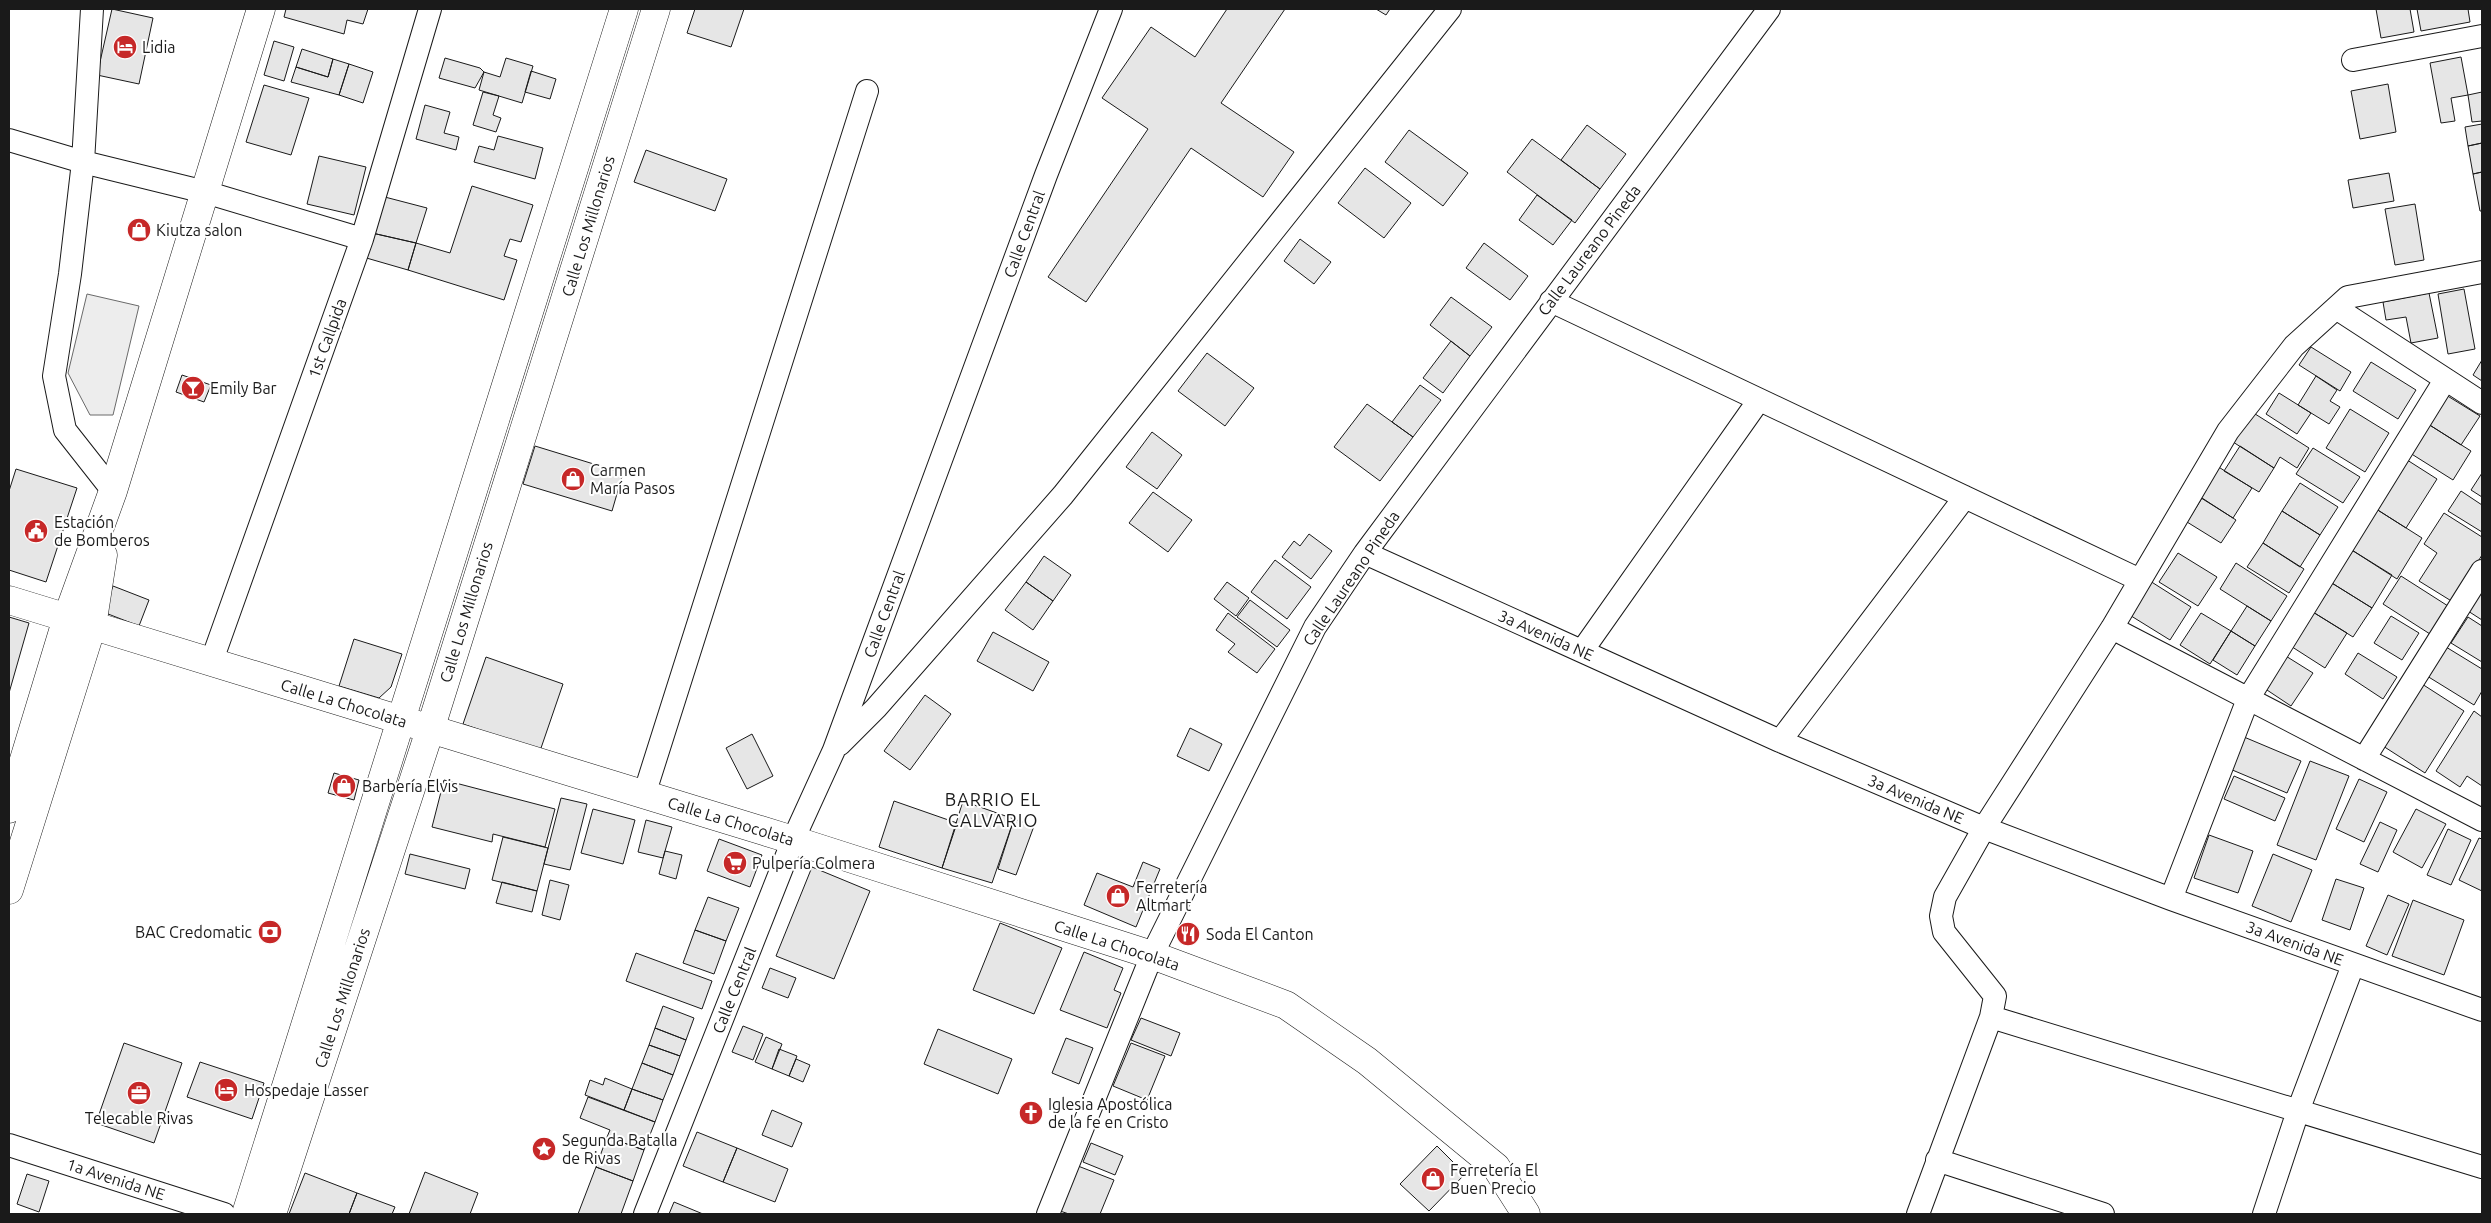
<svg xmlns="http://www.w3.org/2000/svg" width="2491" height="1223" font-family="Ubuntu,sans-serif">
<rect width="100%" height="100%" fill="#fff"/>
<path fill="#ededed" stroke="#6a6a6a" d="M87,294L139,306L113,415H90L68,373Z"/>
<path fill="#e6e6e6" stroke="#1a1a1a" d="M112,9L153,18L139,84L97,75Z
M286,9H368L363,24L347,20L344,34L284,17Z
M695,9H744L731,47L687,33Z
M1227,9H1285L1221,103L1294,152L1263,197L1191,148L1086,302L1048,277L1148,129L1102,98L1151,27L1195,57Z
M1376,9H1390L1386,15Z
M2376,9H2410L2414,32L2381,38Z
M2417,9H2468L2470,22L2421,31Z
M274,41L294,47L284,81L264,75Z
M302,49L333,59L328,77L296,67Z
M2461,57L2468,95L2451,98L2455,121L2441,123L2430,63Z
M445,58L480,68L484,72L475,88L439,78Z
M506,58L533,66L522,103L479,90L484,72L500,77Z
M333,59L349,64L339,95L291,82L296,67L328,77Z
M349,64L373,72L363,103L339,95Z
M531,71L556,79L550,99L525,92Z
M2388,84L2396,132L2360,139L2351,91Z
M264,85L309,98L291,155L246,142Z
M483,92L499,96L493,115L501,118L496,132L473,125Z
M2482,92V121L2472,122L2468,95Z
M425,105L450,112L444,133L459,137L456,150L416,139Z
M2482,124V143L2468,146L2465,127Z
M1587,125L1626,154L1600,189L1561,160Z
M1409,130L1468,173L1443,206L1385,162Z
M498,136L543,148L535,179L474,162L479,146L494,150Z
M1532,139L1600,189L1575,223L1507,172Z
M2482,143V172L2473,174L2468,146Z
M646,150L727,179L715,211L634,182Z
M319,156L366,167L354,215L307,204Z
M1365,168L1411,203L1384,238L1338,203Z
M2482,172V211H2480L2473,174Z
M2389,173L2394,201L2353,208L2348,180Z
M472,186L533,205L521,242L510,239L504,256L517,260L504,300L408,270L416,243L450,253Z
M1537,195L1572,220L1553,245L1519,220Z
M381,196L427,208L416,243L372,233Z
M2415,204L2424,260L2395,265L2385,209Z
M372,233L416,243L408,270L363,257Z
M1300,239L1331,262L1314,284L1284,261Z
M1484,243L1528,276L1510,300L1466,268Z
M2464,289L2475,349L2448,354L2438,294Z
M2429,293L2438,338L2411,343L2406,317L2386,320L2383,302Z
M1451,297L1492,327L1470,356L1430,325Z
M1451,341L1470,356L1443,393L1423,378Z
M2311,347L2351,372L2340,391L2299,365Z
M1207,353L1254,388L1225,426L1178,391Z
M2482,360V381L2473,375Z
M2371,362L2416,390L2398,419L2353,391Z
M182,375L211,385L204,402L176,392Z
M2316,376L2337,390L2330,401L2340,407L2329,424L2298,405Z
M1420,385L1441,400L1413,437L1392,422Z
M2279,393L2311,413L2297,434L2266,414Z
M2446,395L2480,416L2461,445L2428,424Z
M1367,404L1413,437L1380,481L1334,447Z
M2350,409L2389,433L2365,472L2326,448Z
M2252,412L2309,448L2297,468L2280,457L2274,468L2233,442Z
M2428,424L2471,451L2453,480L2410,453Z
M1152,432L1182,455L1157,489L1126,467Z
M535,446L623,473L612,511L523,484Z
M2240,446L2274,468L2259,492L2224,471Z
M2313,448L2360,477L2343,503L2296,474Z
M2404,458L2437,479L2406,528L2373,507Z
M2217,466L2252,488L2233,518L2198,496Z
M16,469L77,488L46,582L9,570V491Z
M2482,473V497L2471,490Z
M2300,483L2338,507L2320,535L2282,511Z
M2461,491L2482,505V532L2448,511Z
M1153,492L1192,520L1168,552L1129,523Z
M2202,498L2236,520L2221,543L2187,522Z
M2373,507L2422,538L2397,579L2347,547Z
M2282,511L2320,535L2300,567L2263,543Z
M2444,513L2482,537V555L2453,602L2419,581L2437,553L2424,544Z
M1309,534L1332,551L1311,579L1282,557L1294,541L1300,546Z
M2263,543L2304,569L2289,593L2247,567Z
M2347,547L2392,575L2372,608L2327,580Z
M2178,553L2217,577L2198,606L2159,582Z
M1044,556L1071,575L1053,601L1026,582Z
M1275,560L1311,587L1287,619L1251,592Z
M2236,563L2287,596L2271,621L2220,589Z
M2401,576L2448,606L2430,634L2383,604Z
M2327,580L2372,608L2353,637L2308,609Z
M2150,581L2191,607L2170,640L2128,614Z
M1026,582L1053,601L1033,630L1005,610Z
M1227,582L1249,598L1236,616L1214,599Z
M113,586L149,600L139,626L103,612Z
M2482,588V620L2468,611Z
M1250,600L1290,630L1277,647L1237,617Z
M2247,606L2271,621L2255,646L2231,631Z
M2308,609L2347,633L2325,668L2286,643Z
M1228,613L1275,649L1257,673L1228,652L1235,644L1216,630Z
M2201,613L2231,631L2210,664L2180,645Z
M2391,616L2419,633L2402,660L2374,643Z
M9,617L29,623L9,693Z
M2468,617L2482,626V662L2451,643Z
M2231,631L2255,646L2237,675L2213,660Z
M993,632L1049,662L1033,691L977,661Z
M354,639L402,654L391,687L379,698L339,686Z
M2446,647L2482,669V691L2474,705L2427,676Z
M2281,653L2313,673L2291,706L2261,686Z
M2358,653L2397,677L2383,699L2345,674Z
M486,657L563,684L540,751L463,724Z
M2422,684L2464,711L2425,773L2383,746Z
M925,695L951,714L910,770L884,751Z
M2474,711L2482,717V786L2467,776L2460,787L2436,771Z
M1190,728L1222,744L1209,771L1177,756Z
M752,734L773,776L747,789L726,748Z
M2244,737L2301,761L2287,793L2230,769Z
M2310,761L2349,776L2316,860L2277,845Z
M334,773L359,780L354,800L328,793Z
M2234,776L2285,798L2275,821L2224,799Z
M2359,779L2387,792L2364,842L2336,829Z
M444,780L555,809L545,847L493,834L492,842L432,827Z
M561,798L587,804L570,870L544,864Z
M894,801L957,823L942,868L879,847Z
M963,801L1014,819L992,883L942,868Z
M593,809L635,820L623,864L581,853Z
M2416,809L2446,824L2422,868L2393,852Z
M1014,819L1034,826L1016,875L998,869Z
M646,820L672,827L663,858L638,852Z
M2380,822L2397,830L2378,872L2360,864Z
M2448,829L2471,840L2451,885L2427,875Z
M2209,835L2253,851L2238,893L2194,878Z
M503,837L548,848L537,891L492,880Z
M2479,838L2482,839V891L2459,880Z
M719,839L762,855L750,887L707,871Z
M665,851L682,855L676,879L659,874Z
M410,854L470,869L465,889L405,874Z
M2273,854L2312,870L2291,922L2252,906Z
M1143,862L1160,869L1136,927L1084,905L1097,873L1133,887Z
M812,867L870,891L834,979L776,956Z
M2336,879L2364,888L2350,930L2322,920Z
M550,880L569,885L560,920L542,915Z
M502,882L537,891L532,912L496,903Z
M2388,895L2409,904L2387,955L2366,946Z
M708,897L739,908L726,941L695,930Z
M2413,900L2464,920L2444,975L2392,956Z
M1000,923L1062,948L1034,1014L973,990Z
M695,930L726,941L714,974L683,963Z
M1084,952L1123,968L1114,990L1121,993L1107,1028L1060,1010Z
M636,953L712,981L702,1009L626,981Z
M770,968L796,978L788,998L762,988Z
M663,1006L694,1018L686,1040L655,1028Z
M1141,1018L1180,1033L1171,1056L1131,1040Z
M743,1026L763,1034L753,1060L732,1052Z
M655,1028L686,1040L680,1056L649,1045Z
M938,1029L1012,1059L998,1094L924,1064Z
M766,1037L782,1044L772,1069L755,1062Z
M1066,1038L1093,1048L1079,1084L1052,1073Z
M124,1043L182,1063L154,1143L96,1123Z
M1131,1043L1165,1056L1147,1100L1113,1086Z
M649,1045L680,1056L673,1075L642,1063Z
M779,1049L797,1056L789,1076L772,1069Z
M796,1059L810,1065L803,1082L789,1076Z
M200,1062L264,1083L252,1119L187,1097Z
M642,1063L673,1075L663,1100L632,1089Z
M605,1078L632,1089L624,1110L585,1095L590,1080L603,1085Z
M632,1089L663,1100L655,1122L624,1110Z
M588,1097L655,1122L644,1150L607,1137L610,1130L580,1118Z
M772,1110L802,1123L792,1147L762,1135Z
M697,1132L737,1148L723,1182L683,1166Z
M607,1137L644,1150L633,1181L596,1167Z
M1091,1143L1123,1156L1115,1175L1083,1162Z
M1437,1146L1465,1174L1429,1211L1400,1184Z
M737,1148L788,1169L775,1202L723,1182Z
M1078,1166L1114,1180L1100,1214H1069L1060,1211Z
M596,1167L633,1181L621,1214H578Z
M425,1172L478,1193L470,1214H409Z
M305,1173L357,1193L349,1214H289Z
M27,1174L49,1181L39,1212L17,1204Z
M357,1193L395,1207L392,1214H349Z
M674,1202L703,1214H669Z"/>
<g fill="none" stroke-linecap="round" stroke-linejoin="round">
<g stroke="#1a1a1a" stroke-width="24">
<path id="minor" d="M92,9L83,162L70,274L54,376L65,430L113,491
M2353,60L2482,36
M9,140L83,162L205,192L362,239
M1551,301L2140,580
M2336,308L2482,403
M1365,553L1780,741L1984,828L2171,899L2482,1010
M2112,628L2482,820
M1582,651L1759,400
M211,663L362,239L430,9
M1780,741L1965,497
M840,744L876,708L1063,495L1450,9
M2364,759L2482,571
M644,795L867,91
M2171,899L2248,699L2445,380
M1991,1017L2482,1167
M9,1145L224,1214
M1937,1160L2103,1214
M645,1214L793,840L834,750L1046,175L1111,9
M1048,1214L1152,955L1315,627L1365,553L1769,9
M1918,1214L1991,1017L1995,996L1944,932L1941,916L1945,897L1984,828L2112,628L2228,431L2294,346L2348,297L2482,272
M2264,1214L2298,1111L2353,965"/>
</g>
<g stroke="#1a1a1a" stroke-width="29">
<path id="tertiary" d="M9,600L793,840L1152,955L1286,1005L1367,1061L1496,1167L1526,1214
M9,809L67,618L113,491L261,9
M9,890L92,626L103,555
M246,1214L624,9
M272,1214L430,730L656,9"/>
</g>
<use href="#minor" stroke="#fff" stroke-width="22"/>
<use href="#tertiary" stroke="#fff" stroke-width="28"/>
</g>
<defs>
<g id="hotel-disc" transform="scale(1.25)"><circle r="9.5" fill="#c62828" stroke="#fff"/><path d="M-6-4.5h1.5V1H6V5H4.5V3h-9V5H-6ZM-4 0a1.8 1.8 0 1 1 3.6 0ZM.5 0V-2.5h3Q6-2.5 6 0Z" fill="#fff"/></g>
<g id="shop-disc" transform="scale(1.25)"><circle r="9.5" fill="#c62828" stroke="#fff"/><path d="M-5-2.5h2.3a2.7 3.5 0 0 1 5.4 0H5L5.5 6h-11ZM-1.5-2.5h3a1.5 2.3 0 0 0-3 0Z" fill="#fff"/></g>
<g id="bar-disc" transform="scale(1.25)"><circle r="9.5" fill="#c62828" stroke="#fff"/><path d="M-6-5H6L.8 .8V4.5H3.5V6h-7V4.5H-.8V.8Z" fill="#fff"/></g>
<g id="civic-disc" transform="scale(1.25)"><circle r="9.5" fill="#c62828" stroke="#fff"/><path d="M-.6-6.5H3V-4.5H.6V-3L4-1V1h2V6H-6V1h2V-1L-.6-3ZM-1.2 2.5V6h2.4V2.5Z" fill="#fff"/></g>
<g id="supermarket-disc" transform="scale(1.25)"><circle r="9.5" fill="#c62828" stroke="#fff"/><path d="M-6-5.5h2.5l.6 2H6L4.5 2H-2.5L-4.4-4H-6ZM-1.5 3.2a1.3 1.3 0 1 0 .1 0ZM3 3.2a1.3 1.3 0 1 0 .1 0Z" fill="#fff"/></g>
<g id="bank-disc" transform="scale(1.25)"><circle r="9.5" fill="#c62828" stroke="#fff"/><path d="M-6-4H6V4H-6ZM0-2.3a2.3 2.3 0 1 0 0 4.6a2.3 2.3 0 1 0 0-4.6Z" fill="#fff"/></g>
<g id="restaurant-disc" transform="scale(1.25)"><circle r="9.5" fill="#c62828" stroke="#fff"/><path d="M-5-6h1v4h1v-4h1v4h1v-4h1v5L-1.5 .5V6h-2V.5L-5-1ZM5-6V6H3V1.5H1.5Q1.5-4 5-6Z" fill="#fff"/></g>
<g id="office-disc" transform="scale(1.25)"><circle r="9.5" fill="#c62828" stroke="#fff"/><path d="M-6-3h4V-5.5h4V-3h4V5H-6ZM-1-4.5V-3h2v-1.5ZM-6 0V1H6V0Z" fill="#fff"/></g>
<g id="church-disc" transform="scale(1.25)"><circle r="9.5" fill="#c62828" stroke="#fff"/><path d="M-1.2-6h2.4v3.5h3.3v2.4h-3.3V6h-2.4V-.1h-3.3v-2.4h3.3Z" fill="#fff"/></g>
<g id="sight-disc" transform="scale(1.25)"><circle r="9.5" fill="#c62828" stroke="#fff"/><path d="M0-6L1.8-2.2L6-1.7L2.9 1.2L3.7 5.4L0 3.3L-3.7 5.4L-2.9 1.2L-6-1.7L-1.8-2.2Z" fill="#fff"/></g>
</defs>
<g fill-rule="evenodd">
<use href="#hotel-disc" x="125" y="47"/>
<use href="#shop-disc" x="139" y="230"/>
<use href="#bar-disc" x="193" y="388"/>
<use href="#shop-disc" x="573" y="479"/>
<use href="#civic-disc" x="36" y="531"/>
<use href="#shop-disc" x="344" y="786"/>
<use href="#supermarket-disc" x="735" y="863"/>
<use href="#shop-disc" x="1118" y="896"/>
<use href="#bank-disc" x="270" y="932"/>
<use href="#restaurant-disc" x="1188" y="934"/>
<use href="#hotel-disc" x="226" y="1090"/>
<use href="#office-disc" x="139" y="1093"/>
<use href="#church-disc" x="1031" y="1113"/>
<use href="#sight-disc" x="544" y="1149"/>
<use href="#shop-disc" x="1433" y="1179"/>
</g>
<g text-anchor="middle" stroke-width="4" stroke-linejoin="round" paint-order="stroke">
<g font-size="16" fill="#1a1a1a" stroke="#fff" text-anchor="start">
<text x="142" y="53">Lidia</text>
<text x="156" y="236">Kiutza salon</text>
<text x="210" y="394">Emily Bar</text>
<text x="590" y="476">Carmen<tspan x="590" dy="18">María Pasos</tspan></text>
<text x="54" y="528">Estación<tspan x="54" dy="18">de Bomberos</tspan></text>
<text x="362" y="792">Barbería Elvis</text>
<text x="752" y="869">Pulpería Colmera</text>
<text x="1136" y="893">Ferretería<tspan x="1136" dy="18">Altmart</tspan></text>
<text x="252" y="938" text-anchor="end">BAC Credomatic</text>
<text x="1206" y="940">Soda El Canton</text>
<text x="244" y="1096">Hospedaje Lasser</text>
<text x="1048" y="1110">Iglesia Apostólica<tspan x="1048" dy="18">de la fe en Cristo</tspan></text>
<text x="139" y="1124" text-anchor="middle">Telecable Rivas</text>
<text x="562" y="1146">Segunda Batalla<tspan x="562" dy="18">de Rivas</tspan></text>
<text x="1450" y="1176">Ferretería El<tspan x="1450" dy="18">Buen Precio</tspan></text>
</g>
<g font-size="16" fill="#1a1a1a" stroke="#fff">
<text transform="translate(588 226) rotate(-73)" y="6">Calle Los Millonarios</text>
<text transform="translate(1024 234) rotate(-70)" y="6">Calle Central</text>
<text transform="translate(1589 250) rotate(-53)" y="6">Calle Laureano Pineda</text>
<text transform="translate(327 338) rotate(-70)" y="6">1st Callpida</text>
<text transform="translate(1351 578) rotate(-56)" y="6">Calle Laureano Pineda</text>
<text transform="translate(466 612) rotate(-73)" y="6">Calle Los Millonarios</text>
<text transform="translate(884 614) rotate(-70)" y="6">Calle Central</text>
<text transform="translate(1546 635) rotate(24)" y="6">3a Avenida NE</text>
<text transform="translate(344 703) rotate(17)" y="6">Calle La Chocolata</text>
<text transform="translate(1916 799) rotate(23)" y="6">3a Avenida NE</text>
<text transform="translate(731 821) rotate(17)" y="6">Calle La Chocolata</text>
<text transform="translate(2295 943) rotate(20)" y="6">3a Avenida NE</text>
<text transform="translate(1117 945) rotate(18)" y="6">Calle La Chocolata</text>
<text transform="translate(734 990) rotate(-68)" y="6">Calle Central</text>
<text transform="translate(342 998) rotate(-72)" y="6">Calle Los Millonarios</text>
<text transform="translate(116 1179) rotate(18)" y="6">1a Avenida NE</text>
</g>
<g font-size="18" letter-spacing="1" fill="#1a1a1a" stroke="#fff">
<text x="993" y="806">BARRIO EL<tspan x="993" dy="21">CALVARIO</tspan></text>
</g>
</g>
<rect width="2491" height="1223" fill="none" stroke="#1a1a1a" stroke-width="20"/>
</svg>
